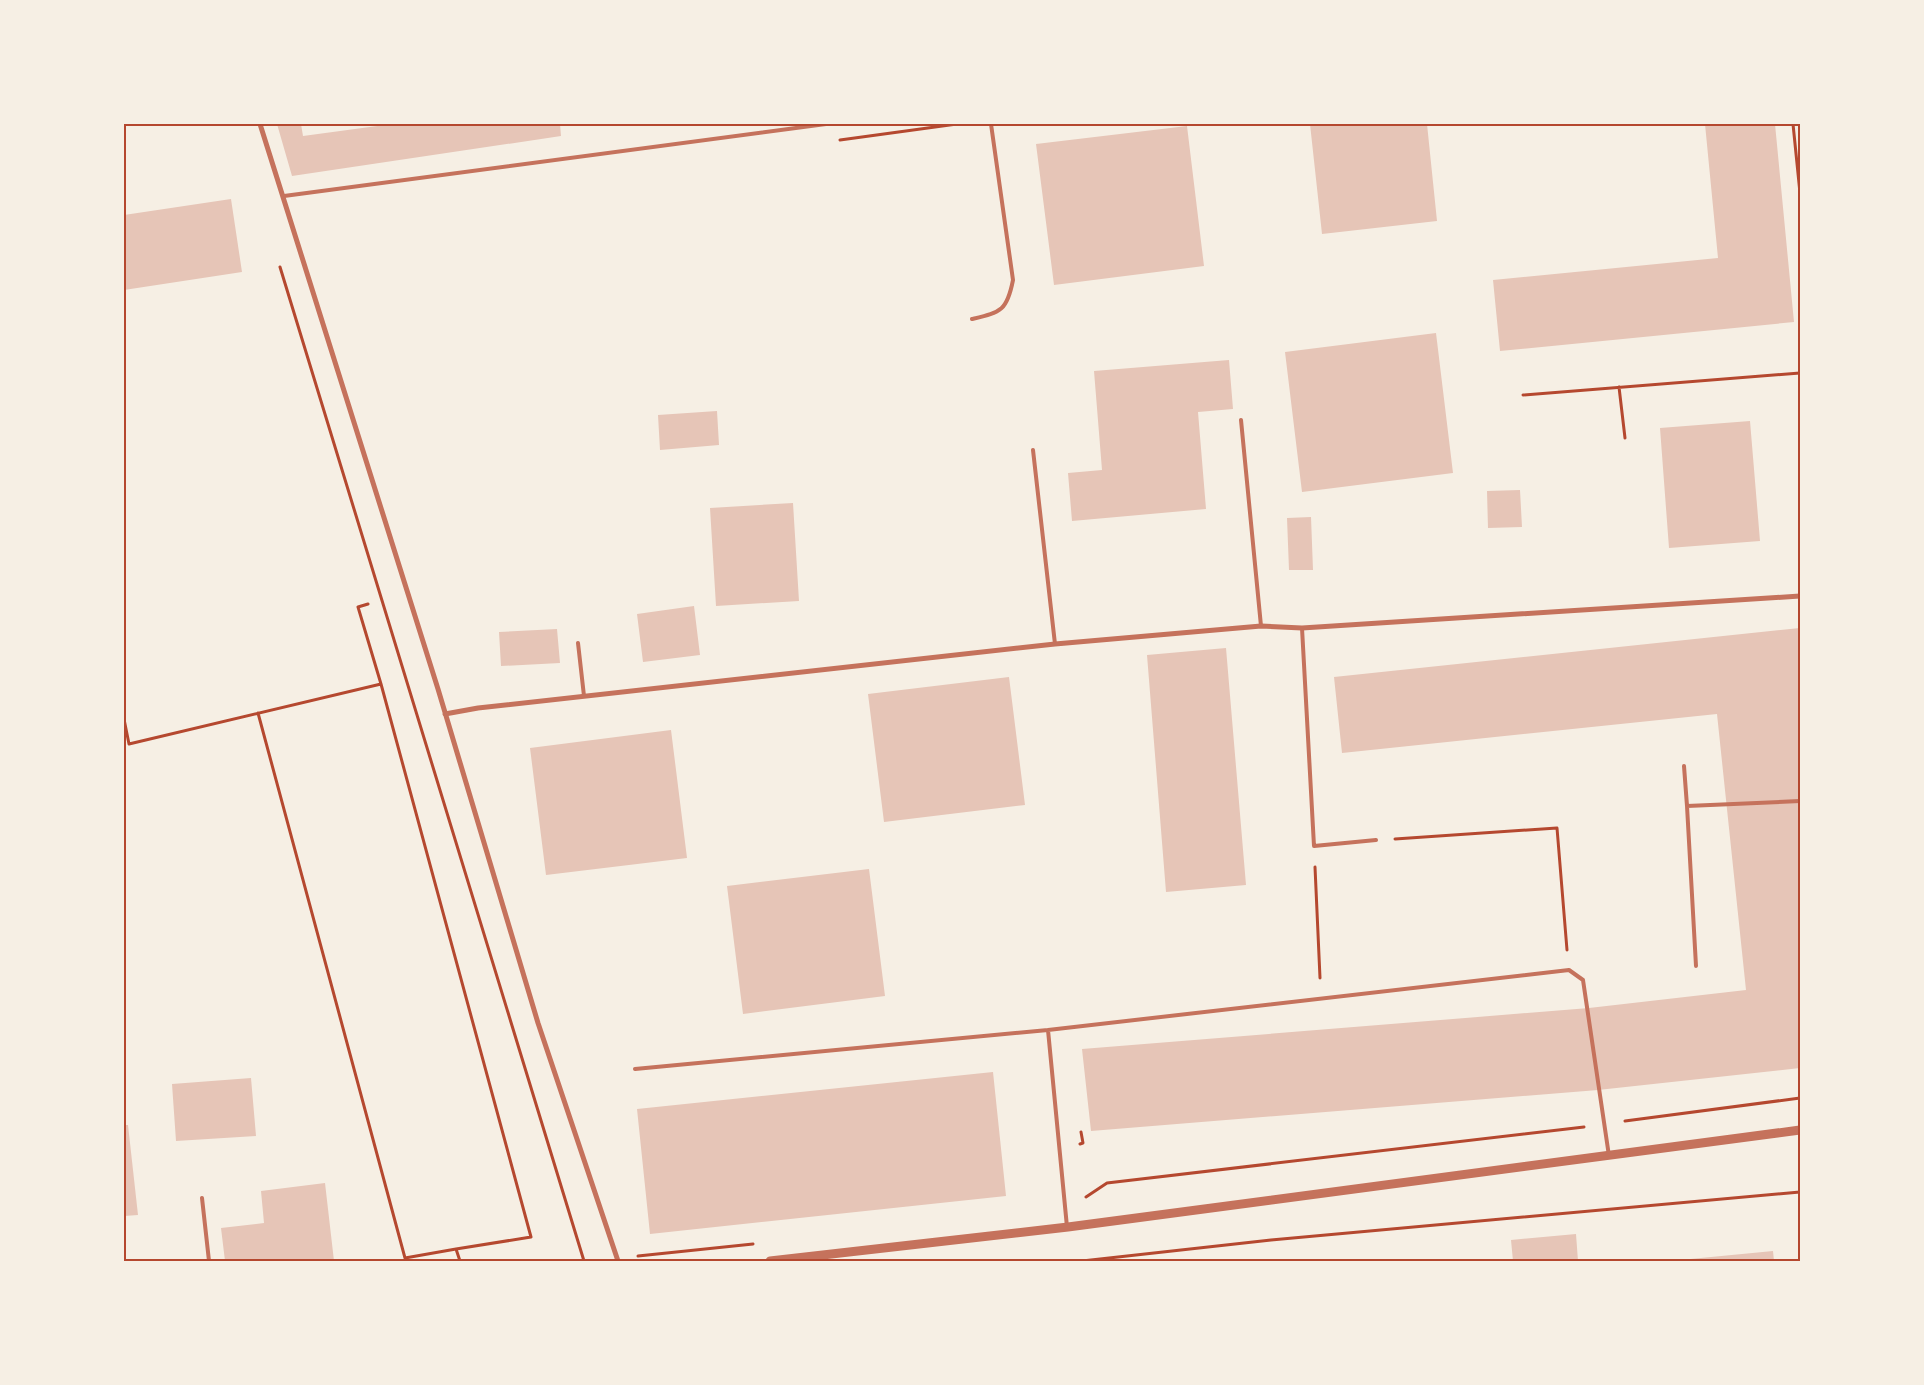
<svg xmlns="http://www.w3.org/2000/svg" width="1924" height="1385" font-family="'DM Sans',sans-serif">
<rect width="100%" height="100%" fill="#f6efe4"/>
<path fill="#e6c5b7" d="M277,124H301L303,136L392,124H560L561,136L292,176Z
M1310,124H1427L1437,221L1322,234Z
M1705,124H1775L1794,322L1500,351L1493,280L1718,258Z
M1187,126L1204,266L1054,285L1036,144Z
M231,199L242,272L124,290V215Z
M1436,333L1453,473L1302,492L1285,352Z
M1229,360L1233,409L1198,412L1206,509L1072,521L1068,473L1102,470L1094,371Z
M717,411L719,445L660,450L658,415Z
M1750,421L1760,541L1669,548L1660,428Z
M1520,490L1522,527L1488,528L1487,491Z
M793,503L799,601L716,606L710,508Z
M1311,517L1313,570H1289L1287,518Z
M694,606L700,655L643,662L637,614Z
M1800,628V1068L1598,1090L1091,1131L1082,1049L1589,1008L1746,990L1717,714L1342,753L1334,677Z
M557,629L560,663L501,666L499,632Z
M1226,648L1246,885L1166,892L1147,655Z
M1009,677L1025,805L884,822L868,694Z
M671,730L687,858L546,875L530,748Z
M869,869L885,996L743,1014L727,886Z
M993,1072L1006,1196L650,1234L637,1109Z
M251,1078L256,1136L176,1141L172,1084Z
M124,1125H128L138,1215L124,1216Z
M325,1183L334,1261H225L221,1228L264,1223L261,1191Z
M1576,1234L1578,1261H1513L1511,1240Z
M1773,1251L1774,1261H1680V1260Z"/>
<g fill="none" stroke-linecap="round" stroke-linejoin="round">
<path stroke="#b5482f" stroke-width="3" d="M1793,124L1800,193
M840,140L957,124
M280,267L584,1261
M1619,387L1625,438
M1523,395L1800,373
M381,684L531,1237L456,1249L460,1261
M258,713L405,1258L456,1249
M124,719L129,744L381,684L358,607L368,604
M1395,839L1557,828L1567,950
M1315,867L1320,978
M1625,1121L1800,1098
M1080,1144L1083,1143L1081,1132
M1086,1197L1107,1183L1584,1127
M638,1256L753,1244
M1082,1261L1271,1240L1800,1192"/>
<path stroke="#c5725c" stroke-width="4" d="M284,196L826,124
M972,319C1001,312 1007,311 1013,280L991,124
M1241,420L1261,626
M1033,450L1055,644
M1302,628L1314,846L1376,840
M578,643L584,696
M1684,766L1687,806L1800,801
M1687,806L1696,966
M1048,1030L1067,1227
M635,1069L1048,1030L1569,970L1583,980L1609,1156
M202,1198L209,1261"/>
<path stroke="#c5725c" stroke-width="5" d="M260,124L438,689L538,1023L618,1261
M445,714L478,708L1055,644L1261,626L1302,628L1800,596"/>
<path stroke="#c5725c" stroke-width="9" d="M770,1261L1068,1227L1800,1130"/>
</g>
<rect width="1924" height="1385" fill="none" stroke="#f6efe4" stroke-width="250"/>
<rect x="125" y="125" width="1674" height="1135" fill="none" stroke="#b5482f" stroke-width="2"/>
</svg>
